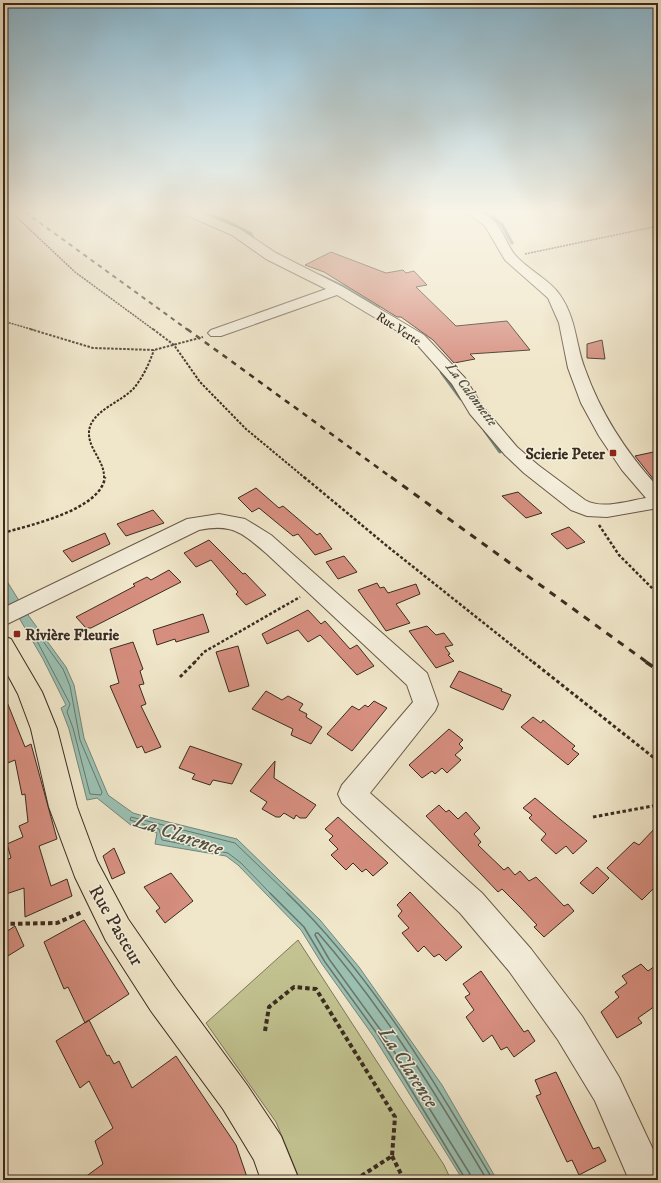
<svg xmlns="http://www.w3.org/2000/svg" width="661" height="1183" font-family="'IM FELL DW Pica',serif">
<rect width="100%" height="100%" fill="#f0e6c9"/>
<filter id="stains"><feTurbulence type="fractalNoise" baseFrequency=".005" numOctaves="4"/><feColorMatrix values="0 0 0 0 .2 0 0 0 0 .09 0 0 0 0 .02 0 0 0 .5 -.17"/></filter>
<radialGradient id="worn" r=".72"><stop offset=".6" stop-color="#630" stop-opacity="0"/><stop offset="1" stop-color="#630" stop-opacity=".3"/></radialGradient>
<path fill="#c2c391" stroke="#7e7858" d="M298,940L444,1165L451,1180H300L276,1122L206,1023Z"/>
<path fill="#9bc0b2" stroke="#748578" d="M3,575L28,615L66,667L74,685L84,738L108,795L133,813L140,815L237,839L320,920L359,967L442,1085L497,1180H463L374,1037L322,964L301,930L238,865L226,856L155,844L157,833L132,826L97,798L87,800L69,729L61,708L66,705L43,659L11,604L3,607Z"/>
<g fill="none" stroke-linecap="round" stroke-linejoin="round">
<path stroke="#6a7669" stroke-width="1" d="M37,636L40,637L63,669L70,686L80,740L102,792L101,795L90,794L73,728L67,712L70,704L36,639Z
M271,894L241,863L228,853L162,840L159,829L130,820L131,817L235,843L288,894"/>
<path stroke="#6a7669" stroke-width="1.5" d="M270,893L304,927L325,962L378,1035L466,1180
M287,893C372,975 433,1079 493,1180
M471,1180L470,1174L382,1032L329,959L315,935L316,933H318C384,1009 436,1094 487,1180"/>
<path stroke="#748578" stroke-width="3.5" d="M198,212L224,220L251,234L252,237
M485,212L487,213
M492,216L502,225L512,243
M321,276L344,287L378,308"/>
<path stroke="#748578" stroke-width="4.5" d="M442,372L461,398
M485,430L500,451"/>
</g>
<path fill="#d68e7f" stroke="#3a2c20" d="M331,252L386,273L403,270L406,273L414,271L427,285L416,287L456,326L507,321L530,350L470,354L475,359L454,363L433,340L401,317H397L324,272L305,265Z
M602,340L605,359L587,358V344Z
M658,451V485L635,456Z
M256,488L279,508L283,506L317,535L320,533L332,549L315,555L298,534L293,536L259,508L252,512L238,498Z
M518,492L542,513L526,518L502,496Z
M153,510L164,523L126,536L117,524Z
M569,527L585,542L567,549L551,534Z
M105,533L110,544L72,562L63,551Z
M209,540L243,574L245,573L266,595L246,605L236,594L238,592L211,560L196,567L184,553Z
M344,556L357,572L338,579L326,562Z
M169,570L181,582L91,628H86L76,617L135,586L133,584L147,577L151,580Z
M377,583L380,588L384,587L388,593L416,584L420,594L396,604L410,623L386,631L358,590Z
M308,610L321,624L325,621L350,649L357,645L374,666L357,675L320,635L308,642L298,630L267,644L262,634Z
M203,614L209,632L176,642L175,639L157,645L153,630Z
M427,626L436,635L444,633L453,645L445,647L450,654L448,655L454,661L436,668L409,631Z
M133,642L143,669L140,671L144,684L139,685L146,704L141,706L161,747L145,753L142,746L137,748L110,686L119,683L110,649Z
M238,646L249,686L229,692L216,652Z
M459,671L502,689L501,691L511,695L503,710L450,687Z
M266,691L282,700L288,696L303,704L299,710L307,714L306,717L322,727L311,744L291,735L293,729L252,709Z
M3,692L25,747L31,744L57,839L39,846L51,886L67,879L72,896L25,917L24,888L6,894L3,887V861L11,858L7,844L23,837L19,826L28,822L25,794L22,795L15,760L3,765Z
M374,701L387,708L352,751L327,734L352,706L359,710L365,705L368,707Z
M533,717L541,723L543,720L575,746L572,749L579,754L568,765L521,727Z
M449,729L463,740L459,744L463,748L455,755L461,760L447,773L442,768L435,774L432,771L422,778L409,765Z
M190,746L242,764L232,784L213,780L210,785L192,779L195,774L179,768Z
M275,761L274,778L316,805L306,818H300L296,815L294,819L284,813L280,817H276L262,809L267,802L250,791Z
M535,798L561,820L587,841L573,854L566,846L556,854L541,840L546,834L529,818L532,815L523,808Z
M439,805L446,812L449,810L458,819L466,812L480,828L474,834L481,842L478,845L504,870L508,867L515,875L520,871L529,881L536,877L564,906L568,904L574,911L544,937L534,927L537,925L520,907L502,889L498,892L426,816Z
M338,817L388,863L373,876L366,869L362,872L353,863L346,870L331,855L338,849L329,840L333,836L325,829Z
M658,825V884L642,900L607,868L634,842L639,845Z
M114,848L125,873L112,879L103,856Z
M597,867L609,878L593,894L580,883Z
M171,873L193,901L165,923L156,911L160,908L144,887Z
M410,892L462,947L446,961L439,954L434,957L424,946L418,952L402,933L409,928L398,916L402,911L397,905Z
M84,920L129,994L85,1023L68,987L64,989L44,942Z
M15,926L24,946L3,959V934Z
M641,964L648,971L658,964V1004L638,1018L642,1023L617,1038L601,1012L619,997L615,992L627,983L622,976Z
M481,971L524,1032L528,1030L535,1041L514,1057L507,1047L501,1050L492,1035L483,1042L466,1017L474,1010L465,997L470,994L463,984Z
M89,1020L107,1056L109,1055L114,1064L119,1061L132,1088L176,1056L236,1145L248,1180H81L103,1164L95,1141L113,1128L89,1081L80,1088L56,1041Z
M556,1072L593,1149L599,1147L606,1161L579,1175L572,1160L567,1162L536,1096L541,1094L535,1080Z"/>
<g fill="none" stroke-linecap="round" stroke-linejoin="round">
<g stroke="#685a4a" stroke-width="2">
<path id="minor" d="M184,212H200L240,229L276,253L343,287L424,335L465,378L483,407L517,447L538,465L585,500C602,510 628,501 646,498L622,470L599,436L581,403L568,368L559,323L548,298L505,260L485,226L467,212C478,211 486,213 494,221C503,230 507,245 515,255C528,270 549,279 560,295C577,320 575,343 585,369C601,414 626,452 658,487V508L607,517L587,516L571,510L524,473L505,455L470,414L452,384L414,341L337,295L221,336H211L208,333L211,330L326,289L266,259L232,235L186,215Z
M219,514L245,519L271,535L427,673L438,704L435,711L370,793L482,893L531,949L582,1016L619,1077L658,1160V1180H629L595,1101L558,1040L509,971L460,913L342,803L338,794L342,785L413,702L407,685L267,554C242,533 233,523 199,530L3,626V608L187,519Z"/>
</g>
<g stroke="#3a2c20" stroke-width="2">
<path id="major" d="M3,636L11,639L42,692L57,729L77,807L97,861L128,919L175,987L247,1085L281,1136L299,1180H261L254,1160L223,1109L151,1011L106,941L75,877L49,807L31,729L18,694L3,666Z"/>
</g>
<path stroke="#3a2c20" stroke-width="1.5" stroke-dasharray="2 1" stroke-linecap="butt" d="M11,212L75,272L154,330
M525,254L658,226
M3,321L34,330"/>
<path stroke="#3a2c20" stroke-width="2" stroke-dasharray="2.5 1.5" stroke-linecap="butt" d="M30,329L93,348L154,350L203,337
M153,329L174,345L200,382L246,429L305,478
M104,478C105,461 88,449 89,432C90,411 122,402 134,388C143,377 149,364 154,350"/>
<path stroke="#3a2c20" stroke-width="2.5" stroke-dasharray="3 2" stroke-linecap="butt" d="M304,477L387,546L534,663
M599,525L619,555L658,594
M3,533C30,525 101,510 105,477
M194,663L204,652L300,597"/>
<path stroke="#3a2c20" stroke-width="3" stroke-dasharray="3.5 2.5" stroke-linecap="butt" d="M533,662L658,761
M180,677L195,662
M593,817L658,805"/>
<path stroke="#3a2c20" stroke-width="4" stroke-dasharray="4.5 3" stroke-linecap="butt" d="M3,924L57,923L82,912
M265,1031L269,1007L294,987L316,989L395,1117L392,1156L355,1180
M392,1156L404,1180"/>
<use href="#minor" fill="#f5efdc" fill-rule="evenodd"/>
<use href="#major" fill="#f0e6c9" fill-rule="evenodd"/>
<path stroke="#3a2c20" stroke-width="2" stroke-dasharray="4.5 4.5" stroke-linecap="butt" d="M25,212L188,330"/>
<path stroke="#3a2c20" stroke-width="2.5" stroke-dasharray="5.5 5.5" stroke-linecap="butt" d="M187,329L392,478"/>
<path stroke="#3a2c20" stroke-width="3" stroke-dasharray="7 7" stroke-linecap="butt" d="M391,477L648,663"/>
<path stroke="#3a2c20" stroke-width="3.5" stroke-dasharray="8 8" stroke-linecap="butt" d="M646,662L658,670"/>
</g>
<linearGradient id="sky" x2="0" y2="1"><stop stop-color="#89b9d2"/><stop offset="0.56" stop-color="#f8f4e7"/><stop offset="1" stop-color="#f8f4e7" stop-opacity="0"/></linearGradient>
<rect width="661" height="377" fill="url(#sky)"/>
<g fill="#8f2418" stroke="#f5efdc" stroke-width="1.5">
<rect x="609" y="449" width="8" height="8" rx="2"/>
<rect x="13" y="630" width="8" height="8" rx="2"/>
</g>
<g text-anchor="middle" stroke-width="3" stroke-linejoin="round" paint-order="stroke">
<g font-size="13" fill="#3a2c20" stroke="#f5efdc">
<text transform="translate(399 328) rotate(33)" y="5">Rue Verte</text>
</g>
<g font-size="14" font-style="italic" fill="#525144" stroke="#f5efdc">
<text transform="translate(472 394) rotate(53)" y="5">La Calonnette</text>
</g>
<g font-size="16" font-weight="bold" fill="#3a2c20" stroke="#f5efdc" text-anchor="end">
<text x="605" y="459">Scierie Peter</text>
<text x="25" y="640" text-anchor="start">Rivière Fleurie</text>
</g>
<g font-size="19" fill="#3a2c20" stroke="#f5efdc">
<text transform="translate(117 925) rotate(60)" y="7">Rue Pasteur</text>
</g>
<g font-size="20" font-style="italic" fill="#525144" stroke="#f5efdc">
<text transform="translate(179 834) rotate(19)" y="7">La Clarence</text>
<text transform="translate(409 1067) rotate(57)" y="7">La Clarence</text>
</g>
</g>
<rect width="661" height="1183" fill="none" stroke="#f0e6c9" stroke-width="16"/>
<rect x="4" y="4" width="653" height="1175" fill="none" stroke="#3a2c20" stroke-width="2"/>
<rect x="8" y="8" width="645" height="1167" fill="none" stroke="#3a2c20"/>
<rect width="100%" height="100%" filter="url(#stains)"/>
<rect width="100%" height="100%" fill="url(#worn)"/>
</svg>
